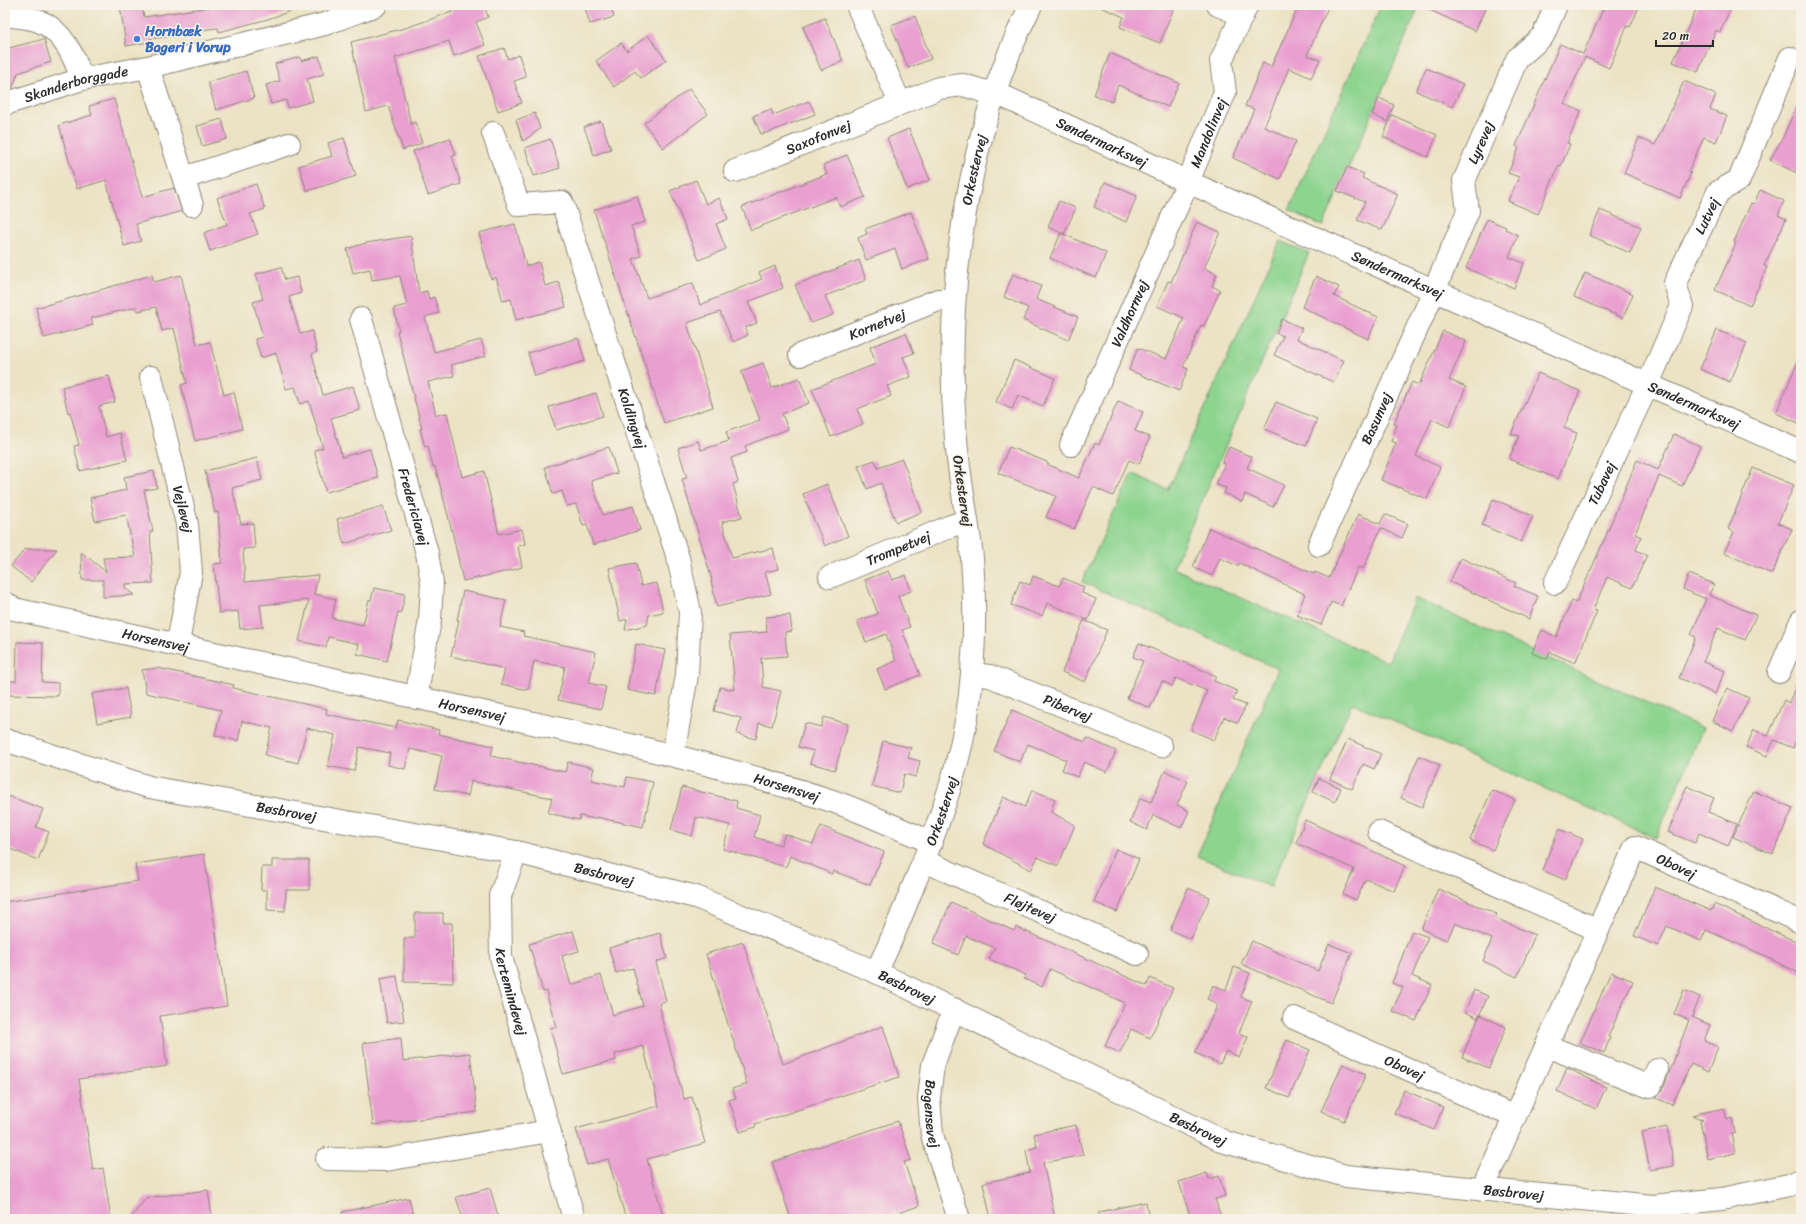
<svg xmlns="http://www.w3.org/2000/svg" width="1806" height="1224" font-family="Sriracha,sans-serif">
<rect width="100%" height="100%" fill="#f7f3e8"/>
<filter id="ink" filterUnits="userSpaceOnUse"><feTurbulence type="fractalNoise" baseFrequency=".025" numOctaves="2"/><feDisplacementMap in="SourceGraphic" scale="8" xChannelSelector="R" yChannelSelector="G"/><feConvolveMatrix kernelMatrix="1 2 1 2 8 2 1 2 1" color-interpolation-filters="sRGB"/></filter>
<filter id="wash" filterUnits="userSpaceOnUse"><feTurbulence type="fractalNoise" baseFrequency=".012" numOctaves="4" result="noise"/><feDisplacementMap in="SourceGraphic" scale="16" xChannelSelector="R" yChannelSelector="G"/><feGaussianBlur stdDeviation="0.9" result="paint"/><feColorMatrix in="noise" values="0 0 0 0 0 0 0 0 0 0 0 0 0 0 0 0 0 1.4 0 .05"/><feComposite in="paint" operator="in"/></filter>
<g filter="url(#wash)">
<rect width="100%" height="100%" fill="#ece3c5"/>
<path fill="#8dd48f" stroke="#5c805d" d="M1381,5H1420L1323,226L1289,210Z
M1280,241L1309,253L1173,568L1388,662L1415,598L1703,728L1656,838L1352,703L1270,887L1197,856L1278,669L1082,582L1132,473L1168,490Z"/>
<g id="blocks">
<path fill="#e99fd0" d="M120,5H142L144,17L223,5H302V7L268,19L219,32L218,28L181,32L182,35L149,39L150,42L126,46Z
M449,5H484L488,17L476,22L485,45L454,56L449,41L395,58L411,124L415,122L422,143L403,150L388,106L366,112L351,42L405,28L452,12Z
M584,5H610L614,17L590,24Z
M1096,5H1175L1160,43L1120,27L1124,17Z
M1299,5H1329L1307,55L1320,60L1311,78L1289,68L1264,127L1296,141L1280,179L1233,158L1254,109L1245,106L1263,63L1271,67Z
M1419,5H1487L1475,31Z
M1605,5H1640L1630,27L1627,26L1609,68L1585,57L1564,104L1581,111L1567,143L1570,144L1561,166L1559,165L1538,214L1508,201L1519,177L1508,173L1519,148L1516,146L1560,44L1583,54Z
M1698,5H1732L1720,32L1716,30L1698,72L1673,62Z
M915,16L931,59L908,68L891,25Z
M825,18L843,61L821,70L803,27Z
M648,35L666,60L641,78L635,71L614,87L596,61L621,43L627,51Z
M44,39L51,62L18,73L12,89L5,91V49Z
M504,48L508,59L519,55L526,77L514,81L522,103L498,111L479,56Z
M1110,53L1179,83L1168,107L1118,85L1112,102L1094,95Z
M319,56L324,74L307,79L313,101L288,108L286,100L271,104L266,85L280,81L275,64L300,57L301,61Z
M1426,68L1463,84L1452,107L1416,91Z
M246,71L254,98L216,110L208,82Z
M1684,81L1716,95L1710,109L1727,116L1716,142L1704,137L1688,172L1691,173L1680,198L1624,173L1639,138L1655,145Z
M689,89L708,114L663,148L644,123Z
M1801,96V175L1770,160L1783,137Z
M1379,98L1394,105L1387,122L1372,114Z
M114,99L142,197L174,188L182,211L136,224L141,241L124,246L106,180L77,189L59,125L92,115L89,106Z
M809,101L815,114L770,132L761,134L753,116L771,109L773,115Z
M535,113L540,129L523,141L516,120Z
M1392,115L1437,135L1428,157L1383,137Z
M222,119L227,139L202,146L197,126Z
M601,121L611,149L594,155L584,127Z
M909,129L930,180L907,189L887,138Z
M344,138L356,176L307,191L299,166L332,156L328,143Z
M450,138L456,155L452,156L461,184L428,195L413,151Z
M550,139L560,168L534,176L525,148Z
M847,155L865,197L840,207L836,197L751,230L742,207L827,174L823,165Z
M1347,167L1364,174L1362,178L1398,194L1382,230L1357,220L1365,202L1337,191Z
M696,180L706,204L719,198L728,219L716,224L726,249L699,260L670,191Z
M1105,182L1137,196L1126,222L1094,207Z
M256,184L265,209L250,214L258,234L210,251L204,233L227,224L217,198Z
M1760,190L1784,201L1778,215L1786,219L1764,266L1767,267L1750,306L1715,290L1736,243L1734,242L1751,203L1754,204Z
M637,196L645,222L631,226L641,256L633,259L647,298L693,283L700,305L762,279L759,273L775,266L783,288L748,302L757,323L745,328L748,335L733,342L720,312L687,323L713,407L664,423L594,210Z
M1059,201L1076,208L1064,234L1048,227Z
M1600,210L1641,227L1630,253L1589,235Z
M911,212L929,259L902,269L895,249L866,260L858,238L867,234L865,229Z
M1487,219L1506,227L1505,229L1518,235L1509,257L1524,263L1514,288L1466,268Z
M1197,222L1220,232L1204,268L1217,274L1212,286L1220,290L1204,326L1201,325L1183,367L1188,369L1179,391L1129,370L1138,348L1166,359L1184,318L1157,306L1168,281L1171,282Z
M515,224L526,266L539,262L545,286L559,282L566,307L516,320L511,299L503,301L496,277L491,279L479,233Z
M1061,233L1106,253L1096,278L1050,258Z
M411,236L419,293L427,291L429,299L434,297L439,313L425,317L434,352L481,340L486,356L451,365L454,376L428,382L436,415L447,413L462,477L484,471L499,534L522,529L525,544L518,546L522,567L513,570L463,581L453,535L435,466L433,467L428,446L425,447L420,429H422L397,331H399L394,308L407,305L400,276L372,280L370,269L353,273L347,249L366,243Z
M859,260L866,280L825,296L833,315L811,323L795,285Z
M281,267L285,280L297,277L301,293L289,297L300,334L312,331L317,352L312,354L323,395L353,386L360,410L331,418L342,457L370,449L378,478L326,492L314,450L323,448L309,401L300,404L295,387L286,389L276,353L261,358L255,339L263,337L253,302L263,299L256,274Z
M1585,273L1633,294L1623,318L1574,297Z
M1013,274L1041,286L1036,299L1078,317L1068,340L1023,320L1028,308L1004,297Z
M152,275L154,282L181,275L197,345L210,342L224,395L234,392L242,429L195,441L181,385L187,383L174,328L162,331L156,307L138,311L137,307L91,318L93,325L44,338L36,308Z
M1316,276L1339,287L1334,296L1378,317L1368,339L1302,307Z
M1282,319L1302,328L1297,339L1344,361L1333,382L1274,355L1283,336L1276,333Z
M1717,330L1747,343L1730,382L1700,369Z
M1443,331L1466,341L1449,380L1466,387L1449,427L1432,419L1416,456L1440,467L1427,499L1381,480L1396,443L1391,441L1397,425L1394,423L1412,382L1419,385Z
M906,333L914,353L903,357L911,377L887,386L891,396L857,409L863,424L831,437L812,389L876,364L870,347Z
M578,338L585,361L535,376L528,353Z
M1801,354V424L1776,413Z
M1014,360L1055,378L1043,406L1018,395L1012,409L996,402Z
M763,363L772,388L799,378L809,403L782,414L788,429L745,446L747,452L731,458L738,482L733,484L742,517L722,522L732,558L773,548L778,569L765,572L771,594L717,607L711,581L712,580L682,479L687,478L678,448L698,441L701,450L729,441L726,432L760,420L741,371Z
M1538,373L1580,391L1564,428L1577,433L1558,479L1509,459L1519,436L1511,434Z
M109,376L115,402L99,406L106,437L120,433L127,460L80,471L74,446L79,445L70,412L68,413L62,387Z
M596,393L603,416L556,430L549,407Z
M1118,401L1143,412L1135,431L1150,437L1139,464L1129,460L1113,496L1093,487L1074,529L1046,517L1056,496L998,473L1009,447L1047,462V464L1079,478L1095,443L1099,445Z
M1276,402L1317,419L1306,446L1264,429Z
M1674,434L1700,446L1682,486L1659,476L1635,534L1641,537L1636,550L1647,555L1632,588L1607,577L1593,610L1597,611L1575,663L1550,652L1547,659L1532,653L1542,630L1556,637L1572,601L1576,603L1605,538L1637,460L1658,470Z
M609,447L617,473L591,481L603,515L633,506L640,530L593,545L587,524L583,526L576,504L567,506L562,491L553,494L545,467Z
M1229,447L1252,457L1247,468L1284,485L1273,507L1245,494L1242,502L1224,493L1226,488L1215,484L1225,464L1222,463Z
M257,458L262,480L232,488L241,524L253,523L255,548L243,549L245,582L318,575L314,594L336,599L332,618L363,625L369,600H371L374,588L405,594L401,613L398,612L387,661L357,654L359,644L328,637L326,647L299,641L309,600L260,605L263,627L240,629L238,611L219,613L214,564L222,563L218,512L215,513L205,471Z
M902,459L922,512L896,522L881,483L867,489L858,466L875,460L878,468Z
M1753,468L1794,485L1778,523L1792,529L1772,574L1724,553L1734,532L1728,529Z
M154,471L157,488L144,490L153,531L150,532L153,583L125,584V588L134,595L103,597V580H82L81,552L106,572L103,558L135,557L126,515L95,521L90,498L126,490L124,477Z
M827,484L848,536L825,546L803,494Z
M1493,499L1533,516L1521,542L1482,525Z
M383,506L391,530L344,544L337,519Z
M1358,514L1380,524L1385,514L1408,524L1402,538L1381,528L1363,569L1358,567L1341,606L1331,602L1321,625L1297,615L1305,594L1239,563L1238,566L1220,558L1212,576L1193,567L1209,528L1314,574L1315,572L1329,578Z
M25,549H57L31,582L11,566Z
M1461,558L1516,583L1514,586L1538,596L1529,619L1450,582Z
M636,563L641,586L657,583L663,612L649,615L647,625L625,630L627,619L620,621L609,568Z
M888,571L892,580L906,575L911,591L898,596L910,627L902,630L920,675L885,689L877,669L896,661L886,634L866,642L857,621L878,614L865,580Z
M1689,574L1714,584L1709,595L1756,615L1745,640L1718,628L1703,662L1725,671L1715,694L1679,678L1696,637L1691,635L1706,599L1683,589Z
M1033,576L1059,586L1063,578L1084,587L1082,593L1096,599L1088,620L1047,603L1042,616L1011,605L1020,581L1030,585Z
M463,591L506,600L500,627L524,632L523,636L596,652L589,683L606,687L601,709L558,700L565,667L534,661L528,690L501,684L505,669L451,656L459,620H457Z
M790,615L792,631L785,632L787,656L761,658L763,687L781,691L772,726L759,723L756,739L737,734L741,718L714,711L720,687L735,690L730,635L767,632L766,617Z
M1084,620L1107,630L1085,682L1062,672Z
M17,642L43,643L42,682L58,683V696L5,695L6,681H16Z
M1139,643L1216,676L1214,681L1237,691L1233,700L1246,705L1238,723L1224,717L1214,740L1191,730L1207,691L1176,678L1172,686L1162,681L1150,708L1127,698L1143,661L1133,657Z
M636,644L665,650L656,696L627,690Z
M158,668L234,685L233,688L327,709L326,714L396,728L398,720L439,730L438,734L493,746L491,756L565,772L568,762L594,768L591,780L625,787L627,777L653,782L643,827L596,817L595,819L580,816L579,820L548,813L552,798L471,781L468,796L435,789L442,756L410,749L405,769L388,765L390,753L359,747L354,771L328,766L335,735L307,728L298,763L265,755L272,728L242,721L238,741L215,735L221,710L146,693L142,670Z
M1800,675L1801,728L1793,748L1774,740L1767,756L1746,747L1754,730L1768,736L1784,700L1789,703Z
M126,688L131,717L97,723L92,694Z
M1727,688L1749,698L1733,731L1712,721Z
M1012,710L1085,742L1087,738L1116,751L1107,772L1084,762L1077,777L1062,770L1066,760L1028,744L1020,762L994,751Z
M824,717L848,724L835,770L810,763L814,751L798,747L805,723L821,727Z
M1348,739L1381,754L1374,769L1363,764L1352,789L1330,779Z
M883,741L911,748L908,758L920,761L916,777L904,774L900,793L872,786Z
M1419,756L1440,765L1422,807L1401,798Z
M1165,771L1188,781L1177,805L1189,811L1181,828L1153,815L1147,830L1130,822L1140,798L1151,802Z
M1319,778L1341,788L1335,802L1313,792Z
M1687,786L1714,798L1708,812L1737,824L1728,846L1699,833L1695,843L1668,832Z
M682,787L737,801L736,808L760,815L754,837L781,845L785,834L813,844L821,826L884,852L870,885L833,871L832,874L790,856L786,867L723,849L730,825L696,817L692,836L671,830Z
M1032,790L1055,799L1051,812L1075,825L1058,866L1038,857L1031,870L983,844L1003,797L1025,807Z
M1492,790L1515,800L1493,850L1470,840Z
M1754,791L1793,808L1773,854L1733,837Z
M5,795L43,809L36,827L49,832L38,860L5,847Z
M1305,820L1405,866L1394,891L1366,879L1356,900L1343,894L1354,869L1296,843Z
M1559,829L1583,839L1565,880L1542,870Z
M1116,849L1139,859L1117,912L1094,902Z
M204,854L227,1006L160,1016L167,1066L79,1079L93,1170L103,1168L111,1219H5V902L138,881L135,864Z
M272,860H309V890H286L285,911L267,910V890H261L262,867H272Z
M1655,887L1711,911L1714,904L1801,944V974L1766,957V956L1706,930L1701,941L1667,926L1658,946L1634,936Z
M1188,888L1210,897L1191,939L1170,930Z
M1438,889L1497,914L1495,918L1535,935L1517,977L1483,961L1492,939L1455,923L1447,940L1421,929Z
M951,902L1014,931L1016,927L1147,986L1150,978L1173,988L1150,1038L1131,1029L1120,1053L1105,1046L1125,1003L1050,969L1042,987L1024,979L1026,975L989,959L995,948L966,936L958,955L933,944Z
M415,913H443V923H452L453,983L404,982V938H415Z
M573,931L579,951L562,956L571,985L601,975L613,1015L643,1006L633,968L616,973L609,948L660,933L667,958L656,962L666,1001L659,1003L662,1016H661L684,1099L692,1097L705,1143L647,1159L664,1219H626L608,1159L587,1165L576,1129L659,1106L643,1046L615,1054L616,1060L563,1074L550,1028L556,1027L546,991L543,992L529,944Z
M1412,931L1428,937L1412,976L1432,985L1416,1021L1392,1011L1403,987L1392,983Z
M1252,941L1318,971L1329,944L1352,953L1331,1003L1241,964Z
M743,942L783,1064L883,1026L899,1077L755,1124L756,1127L740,1132L729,1100L736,1098L732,1089L747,1084L706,954Z
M1234,967L1250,973L1241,997L1252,1001L1239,1033L1248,1037L1239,1057L1226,1051L1220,1064L1195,1053L1218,1004L1207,999L1213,985L1226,990Z
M1611,972L1633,981L1608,1037L1610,1038L1604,1053L1580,1043Z
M397,976L404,1021L387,1023L380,979Z
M1474,990L1488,996L1478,1018L1465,1012Z
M1684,990L1700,997L1692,1017L1710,1025L1704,1041L1718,1047L1708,1072L1691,1064L1672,1105L1656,1098L1662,1092L1689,1020L1674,1014Z
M1480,1015L1506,1027L1489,1068L1462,1057Z
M401,1038L403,1061L470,1053L477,1112L373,1125L363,1043Z
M1287,1040L1310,1050L1289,1098L1266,1088Z
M1343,1064L1366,1074L1344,1121L1321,1111Z
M1567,1068L1606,1087L1596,1109L1557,1091Z
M1404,1090L1443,1107L1434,1130L1394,1113Z
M1724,1108L1727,1119L1732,1118L1735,1133L1731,1134L1735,1153L1708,1159L1700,1121L1703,1120L1692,1115Z
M898,1121L911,1160L904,1162L919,1206L880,1219H791L772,1162Z
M1076,1125L1083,1155L1043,1163L1055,1219H991L983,1183L1030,1173L1026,1150L1037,1147L1034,1134Z
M1667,1127L1674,1166L1650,1170L1642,1132Z
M1207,1173L1209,1179L1219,1176L1225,1196L1215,1199L1222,1219H1191L1179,1182Z
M490,1188L499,1219H463L456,1197Z
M208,1190L212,1219H130L146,1198Z
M409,1198L414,1219H343L342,1212Z
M1146,1202L1149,1219H1099V1212Z"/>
</g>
</g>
<g filter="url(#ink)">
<use href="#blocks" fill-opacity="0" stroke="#8c8778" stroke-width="1"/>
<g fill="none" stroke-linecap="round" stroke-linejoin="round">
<g stroke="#8c8778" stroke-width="24">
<g id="minor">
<path d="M857,5L900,103"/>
<path d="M1218,5L1242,15"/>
<path d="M5,15C16,17 29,17 39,21C63,31 74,56 82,79"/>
<path d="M148,67L192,205"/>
<path id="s1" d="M5,104L82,79L148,67L325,24L376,5"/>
<path id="s2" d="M493,133L519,205L562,202L678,558L690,612L687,675L673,755"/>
<path id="s3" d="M735,171L939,88L963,85L1007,98L1188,182L1801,452"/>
<path d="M184,178L289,144"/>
<path id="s4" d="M361,319L427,553L432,583L430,620L416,698"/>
<path id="s5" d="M800,355L938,300H954"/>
<path id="s6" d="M151,377L187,524L191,572L178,643"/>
<path id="s7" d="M1071,445L1188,182L1225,92L1221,61L1247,5"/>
<path id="s8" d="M1319,545L1434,291L1468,211L1464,181L1517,59L1543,36L1556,5"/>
<path id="s9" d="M830,577L951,526L967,521"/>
<path id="s10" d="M1555,583L1648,384L1682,306L1675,283L1718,192L1739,180L1790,58"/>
<path id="s11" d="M5,603L14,609C146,637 278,668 410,696C550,727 690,755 826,799C862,810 897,829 932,842"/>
<path d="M1779,672L1801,621"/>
<path id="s12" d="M972,674L990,676L1161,746"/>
<path d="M1379,832L1598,930"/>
<path id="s13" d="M516,852L500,896L501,957L574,1219"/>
<path id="s14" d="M924,861L1137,954"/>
<path id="s15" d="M876,972C890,945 901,917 912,889C941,820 967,749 972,673C975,635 975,596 972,558C968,518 959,479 956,439C943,296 966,134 1031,5"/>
<path id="s16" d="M954,1009L933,1065L929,1098L932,1135L959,1219"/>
<path id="s17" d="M1294,1018L1515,1117"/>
<path d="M1547,1046L1650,1087L1657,1070"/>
<path d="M327,1159L386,1160L549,1131"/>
<path id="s18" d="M1482,1190L1635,847L1801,922"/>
</g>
</g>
<g stroke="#8c8778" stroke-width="24">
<g id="tertiary">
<path id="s19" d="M5,740L149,787L516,852L696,897L876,972L1225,1142L1346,1176L1653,1206L1722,1199L1789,1185L1801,1180"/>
</g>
</g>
<use href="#minor" stroke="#fff" stroke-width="22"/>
<use href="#tertiary" stroke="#fff" stroke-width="22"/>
</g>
</g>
<circle fill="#3f7fe0" stroke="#f7f3e8" stroke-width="1.5" cx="137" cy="39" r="4"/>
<g text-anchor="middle" stroke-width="3" stroke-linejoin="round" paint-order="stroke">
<g font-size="14" font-weight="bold" fill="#366cbe" stroke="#f7f3e8" text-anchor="start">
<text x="145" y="36">Hornbæk<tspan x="145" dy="16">Bageri i Vorup</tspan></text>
</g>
<g font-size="14" fill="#2b2b2b" stroke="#f7f3e8">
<text dy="5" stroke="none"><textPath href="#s1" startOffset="74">Skanderborggade</textPath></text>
<text dy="5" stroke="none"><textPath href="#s7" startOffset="341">Mandolinvej</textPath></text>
<text dy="5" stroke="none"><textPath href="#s3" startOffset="90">Saxofonvej</textPath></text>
<text dy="5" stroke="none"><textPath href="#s3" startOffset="395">Søndermarksvej</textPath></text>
<text dy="5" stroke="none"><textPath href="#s8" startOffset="438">Lyrevej</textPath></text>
<text dy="5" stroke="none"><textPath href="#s15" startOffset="822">Orkestervej</textPath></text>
<text dy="5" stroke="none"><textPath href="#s10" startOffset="403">Lutvej</textPath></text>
<text dy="5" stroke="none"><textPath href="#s3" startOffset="719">Søndermarksvej</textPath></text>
<text dy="5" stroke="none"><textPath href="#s7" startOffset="144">Valdhornvej</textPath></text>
<text dy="5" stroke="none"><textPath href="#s5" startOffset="83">Kornetvej</textPath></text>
<text dy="5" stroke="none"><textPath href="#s3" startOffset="1043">Søndermarksvej</textPath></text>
<text dy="5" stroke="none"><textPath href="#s2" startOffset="347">Koldingvej</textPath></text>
<text dy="5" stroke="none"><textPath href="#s8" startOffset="139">Basunvej</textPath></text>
<text dy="5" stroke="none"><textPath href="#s10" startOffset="110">Tubavej</textPath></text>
<text transform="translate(963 491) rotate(82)" y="5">Orkestervej</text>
<text dy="5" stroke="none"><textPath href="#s4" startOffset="195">Fredericiavej</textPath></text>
<text dy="5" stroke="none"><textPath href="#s6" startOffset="136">Vejlevej</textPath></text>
<text dy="5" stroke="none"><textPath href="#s9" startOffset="74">Trompetvej</textPath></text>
<text dy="5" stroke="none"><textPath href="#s11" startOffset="156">Horsensvej</textPath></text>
<text dy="5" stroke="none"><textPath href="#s12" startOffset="102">Pibervej</textPath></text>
<text dy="5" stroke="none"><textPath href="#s11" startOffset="480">Horsensvej</textPath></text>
<text dy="5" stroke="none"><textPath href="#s11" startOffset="804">Horsensvej</textPath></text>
<text dy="5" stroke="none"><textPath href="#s19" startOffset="291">Bøsbrovej</textPath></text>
<text dy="5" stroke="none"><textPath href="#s15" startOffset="174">Orkestervej</textPath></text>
<text dy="5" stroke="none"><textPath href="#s18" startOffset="421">Obovej</textPath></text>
<text dy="5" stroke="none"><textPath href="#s19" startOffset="615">Bøsbrovej</textPath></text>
<text dy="5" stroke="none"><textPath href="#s14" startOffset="116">Fløjtevej</textPath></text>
<text dy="5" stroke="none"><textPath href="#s19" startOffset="939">Bøsbrovej</textPath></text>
<text dy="5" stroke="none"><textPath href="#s13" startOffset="144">Kertemindevej</textPath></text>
<text dy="5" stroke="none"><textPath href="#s17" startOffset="121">Obovej</textPath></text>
<text dy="5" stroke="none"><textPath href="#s16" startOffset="109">Bogensevej</textPath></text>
<text dy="5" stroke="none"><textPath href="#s19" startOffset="1263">Bøsbrovej</textPath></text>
<text dy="5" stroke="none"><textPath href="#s19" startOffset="1587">Bøsbrovej</textPath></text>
</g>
</g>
<rect width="1806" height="1224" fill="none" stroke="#f7f3e8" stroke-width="20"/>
<path d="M1656 40v6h57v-6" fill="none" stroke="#2b2b2b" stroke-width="2"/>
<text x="1662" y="40" font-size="12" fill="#2b2b2b" stroke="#f7f3e8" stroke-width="3" paint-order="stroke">20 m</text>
</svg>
